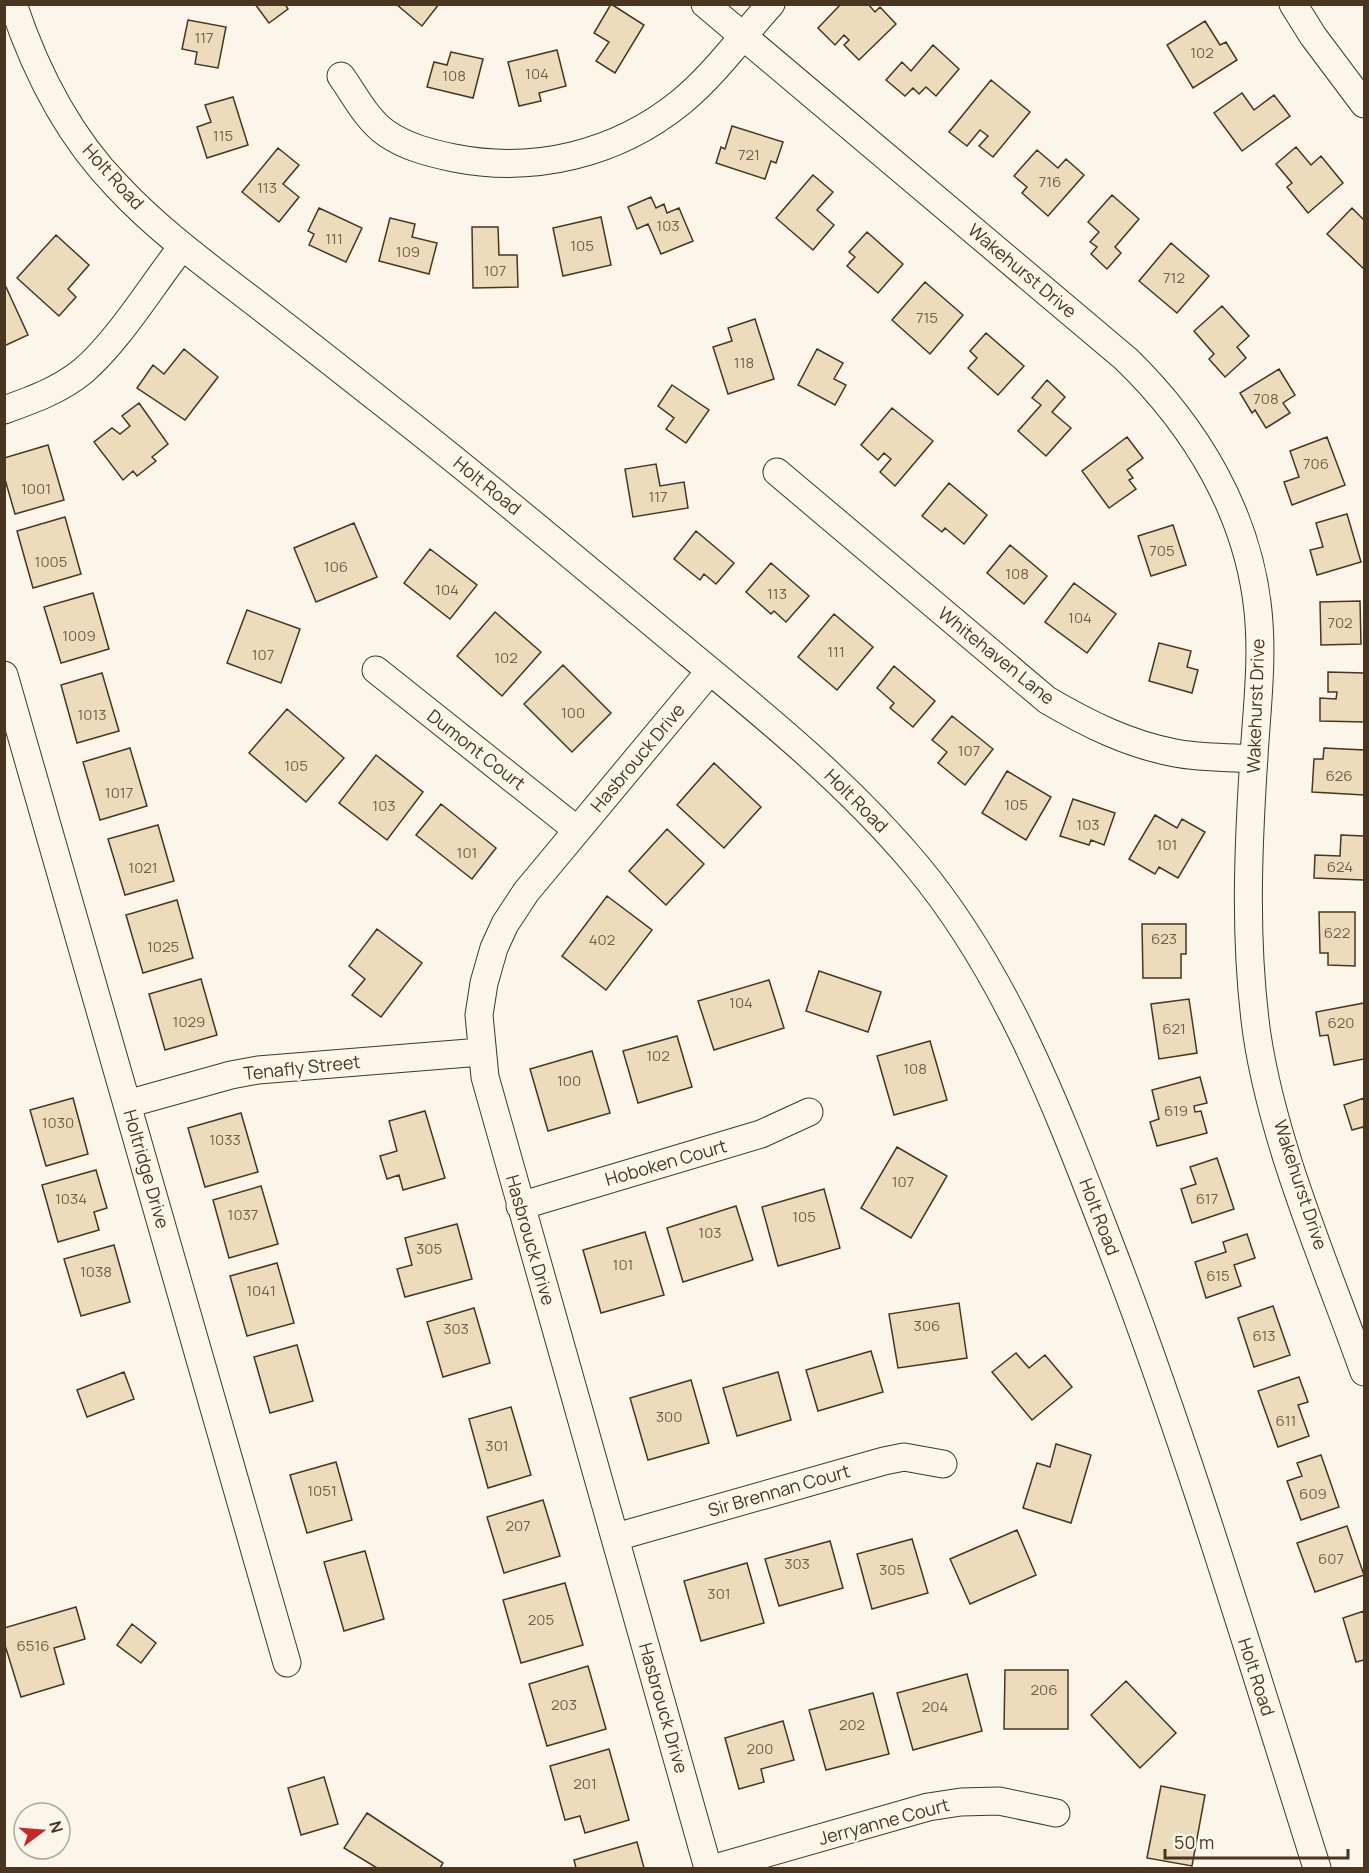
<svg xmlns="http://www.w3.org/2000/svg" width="1369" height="1873" font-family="Manrope,sans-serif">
<rect width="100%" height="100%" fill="#fbf6e9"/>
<path fill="#ecdcbc" stroke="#4a3520" stroke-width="1.5" d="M255,4H285L288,9L269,23Z
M396,4H439L422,26Z
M611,4L644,25L615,73L596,61L609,42L594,33Z
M841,4H868L875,12L880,7L896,24L859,60L844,45L849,40L844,35L835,45L818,28Z
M188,20L226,27L218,68L195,64L197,52L182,49Z
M1205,21L1220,45L1226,42L1237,60L1193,88L1167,45Z
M933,45L959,69L936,96L926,87L919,94L913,88L905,96L886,80L902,62L911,71Z
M557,50L566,86L539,93L541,101L519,106L508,62Z
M451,52L483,59L473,98L427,87L434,62L447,65Z
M991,80L1030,112L993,157L979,146L988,136L980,130L967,146L949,132Z
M1242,93L1254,110L1274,95L1290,116L1242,151L1214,113Z
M233,97L248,145L207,158L197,127L211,122L205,105Z
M732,126L783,142L776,163L771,161L765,179L716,163L721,147L725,149Z
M1296,147L1311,165L1321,156L1343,183L1308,213L1287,187L1292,183L1276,164Z
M278,148L299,165L283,184L299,197L279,222L242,192Z
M1037,150L1058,168L1066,159L1084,175L1048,216L1022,193L1027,187L1014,176Z
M813,175L833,192L817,210L834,225L813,250L776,218Z
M1112,195L1139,219L1115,247L1121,253L1107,269L1091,254L1097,247L1090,242L1099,232L1088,222Z
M651,197L656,208L664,204L667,213L679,208L693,241L661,254L648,224L637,229L628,207Z
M319,208L362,228L346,262L309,245L314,234L308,231Z
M1352,208L1364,220V269L1327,234Z
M601,217L611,265L563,276L553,228Z
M390,218L415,224L412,237L437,243L429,274L379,261Z
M472,227H498L499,255H517L518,287L473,288Z
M867,232L903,264L878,293L847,266L855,257L849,252Z
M56,235L89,265L68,289L76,297L59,316L17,278Z
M1171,243L1209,276L1177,313L1139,281Z
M925,282L963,315L930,354L892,320Z
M6,287L28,335L4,346V288Z
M1222,306L1249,336L1237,347L1246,358L1225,377L1209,359L1214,354L1194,331Z
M755,319L774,379L728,394L713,347L732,341L728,328Z
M986,333L1024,366L998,395L968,368L977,358L970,351Z
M184,349L218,377L185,420L137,388L153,365L164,374Z
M817,349L843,363L834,379L846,385L835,405L798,385Z
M1279,369L1295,395L1283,403L1290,413L1266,428L1255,410L1252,413L1240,393Z
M1047,380L1065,397L1052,412L1071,428L1046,456L1018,431L1041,405L1032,398Z
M672,385L709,410L686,443L666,429L674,418L658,406Z
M139,403L168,444L152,457L156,461L137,476L133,471L123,480L94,442L112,428L120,434L130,426L122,416Z
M892,408L933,441L895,486L880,472L891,459L884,453L878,460L861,445Z
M1127,437L1143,458L1127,470L1133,478L1129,480L1136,489L1109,508L1082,471Z
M1327,437L1345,485L1292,505L1284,482L1299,477L1290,451Z
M48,445L64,500L15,514L4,476V458Z
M656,464L660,486L684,482L688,508L633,517L625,469Z
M949,483L987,515L964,544L945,528L942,532L922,516Z
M1347,514L1361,562L1317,575L1310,550L1323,547L1316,523Z
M65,517L81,574L33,588L17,531Z
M354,523L377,577L316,602L294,548Z
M1173,525L1186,565L1151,576L1138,536Z
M696,531L734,563L716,584L704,574L700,580L674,559Z
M1010,545L1047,576L1024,604L987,573Z
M430,549L477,585L450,619L404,583Z
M771,563L809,596L786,622L774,611L771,614L746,592Z
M1074,583L1116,614L1087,653L1045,622Z
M93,593L109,649L61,663L44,607Z
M1360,601L1361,644L1321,645L1320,602Z
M247,610L300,629L281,683L227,663Z
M495,612L541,652L502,696L457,656Z
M834,614L873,647L837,690L798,657Z
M1159,643L1191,651L1187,667L1198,670L1192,693L1149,681Z
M563,665L611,713L572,752L524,704Z
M894,666L935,701L913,727L890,708L894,703L877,688Z
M1328,672L1364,673V722L1320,721V698L1336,699L1337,692H1328Z
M102,673L119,731L77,743L61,685Z
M287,709L344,758L306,802L249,753Z
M952,716L993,749L965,785L938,763L947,752L932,740Z
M130,748L147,806L100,820L83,762Z
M1324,748L1364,750V795L1312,792L1314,759H1323Z
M376,755L423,792L387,840L339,803Z
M714,763L761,807L724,848L677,805Z
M1007,771L1051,797L1026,840L982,813Z
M1073,799L1115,813L1104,845L1091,840L1089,845L1060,836Z
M441,804L496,848L472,879L416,835Z
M1155,815L1177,828L1182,819L1205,832L1178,878L1159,867L1155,874L1129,859Z
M158,825L174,881L125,895L108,839Z
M667,829L704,864L666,905L629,871Z
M1341,835L1364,836V880L1314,878L1315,855L1340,856Z
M607,896L652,930L606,990L562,956Z
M177,900L193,958L143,973L126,915Z
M1319,912H1355V966L1328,965V953H1320Z
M1142,924H1186V954H1181V978H1143Z
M377,929L422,963L381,1017L352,995L365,979L349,966Z
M819,971L881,992L868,1032L806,1011Z
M201,979L217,1035L165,1050L149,994Z
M769,980L784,1028L714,1050L698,1001Z
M1189,999L1197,1053L1159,1059L1151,1004Z
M1364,1003V1059L1334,1065L1328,1035L1320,1036L1316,1012Z
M677,1036L692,1087L638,1103L623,1051Z
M930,1041L947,1100L894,1115L877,1056Z
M592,1051L610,1113L548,1131L530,1069Z
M1200,1077L1207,1103L1194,1106L1195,1112L1201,1111L1207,1133L1157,1146L1150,1122L1159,1119L1152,1090Z
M73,1098L88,1154L46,1166L30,1110Z
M1364,1098V1130L1363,1127L1352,1130L1344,1105Z
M425,1111L445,1178L403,1190L399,1175L387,1179L380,1156L397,1151L389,1121Z
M241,1113L258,1172L205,1187L188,1128Z
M897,1147L947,1176L911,1238L861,1208Z
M1217,1158L1234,1209L1192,1223L1181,1189L1196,1184L1190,1167Z
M96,1170L107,1208L94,1212L99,1230L58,1242L42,1185Z
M261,1186L278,1244L229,1258L213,1200Z
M824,1189L840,1248L778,1266L762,1207Z
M736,1206L753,1260L683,1282L667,1228Z
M457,1224L472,1279L405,1297L397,1269L412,1265L405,1238Z
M645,1232L664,1295L601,1313L583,1250Z
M1247,1234L1255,1258L1234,1265L1241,1286L1206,1298L1195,1262L1226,1252L1223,1242Z
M114,1245L130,1302L81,1316L64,1259Z
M277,1263L294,1323L247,1336L230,1276Z
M959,1303L967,1358L898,1368L889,1314Z
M1273,1306L1290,1355L1254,1367L1238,1318Z
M474,1308L490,1363L443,1377L427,1322Z
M297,1345L313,1401L270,1413L254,1357Z
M871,1351L883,1392L818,1411L806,1370Z
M1016,1353L1029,1368L1045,1355L1072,1387L1032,1420L992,1372Z
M124,1372L134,1399L87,1417L77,1390Z
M778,1372L791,1420L737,1436L723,1388Z
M1299,1377L1308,1402L1298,1405L1309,1436L1278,1447L1258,1391Z
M691,1380L709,1443L648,1460L630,1398Z
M511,1407L531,1475L488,1488L469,1419Z
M1056,1444L1091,1455L1071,1523L1023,1508L1037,1463L1050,1467Z
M1321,1455L1339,1507L1301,1520L1287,1481L1302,1476L1297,1463Z
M336,1462L352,1520L307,1533L290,1475Z
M543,1500L560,1556L504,1573L487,1517Z
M1347,1526L1364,1575L1315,1592L1297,1543Z
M1017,1530L1036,1575L970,1604L950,1559Z
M912,1539L928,1593L872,1609L857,1554Z
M830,1541L843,1588L779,1606L765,1559Z
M365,1551L384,1619L344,1631L324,1562Z
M747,1563L764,1623L701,1641L684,1581Z
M565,1583L583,1645L521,1663L503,1600Z
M76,1607L85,1639L54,1648L64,1684L21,1697L4,1642V1628Z
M1364,1611V1660L1356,1662L1343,1618Z
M132,1624L156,1643L141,1663L117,1645Z
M588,1666L606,1729L547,1746L529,1684Z
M1005,1670H1068V1729H1004Z
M967,1674L982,1731L913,1750L897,1693Z
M1126,1681L1176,1733L1140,1768L1091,1715Z
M873,1693L889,1754L826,1770L809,1710Z
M783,1721L794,1760L761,1769L764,1782L739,1789L725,1738Z
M609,1749L629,1820L585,1833L580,1816L565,1820L550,1766Z
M324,1777L338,1824L301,1835L288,1788Z
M1161,1786L1205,1795L1192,1866L1147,1858Z
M367,1813L443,1863L440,1868H377L344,1848Z
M637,1842L644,1868H576L574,1860Z"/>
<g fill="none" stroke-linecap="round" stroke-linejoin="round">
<g stroke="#4a3520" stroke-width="29">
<path id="minor" d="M13,4C35,70 69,137 118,187C161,233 213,270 262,308C306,342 349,376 392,410C488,485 581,564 675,642C760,712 846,781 917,866C1008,976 1058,1110 1109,1242C1188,1447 1251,1659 1317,1868
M705,4L1126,359C1196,427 1248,513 1258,611C1263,659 1257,707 1254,756C1248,848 1244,943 1257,1035C1274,1147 1326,1265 1364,1372
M1293,4L1313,36L1364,104
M341,76C354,94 367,120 386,133C406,147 430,153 454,158C534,174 617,154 681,102C715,74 741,37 771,4
M4,410C32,400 60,390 83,371C119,340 152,285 182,247
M777,472L1047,700C1088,724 1128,744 1175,753C1200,758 1228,757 1254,759
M376,670L577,830
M4,675L287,1663
M127,1104L231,1075L258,1070L481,1052
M520,1206L761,1134L809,1112
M616,1537L884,1461L904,1457L943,1464
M708,1868L485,1077L479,1015L484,983L494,948L505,924L526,892L710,671
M715,1868L928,1807L961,1802L999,1801L1056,1813"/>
</g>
<use href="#minor" stroke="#fbf6e9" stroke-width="27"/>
</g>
<g text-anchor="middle" stroke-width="4.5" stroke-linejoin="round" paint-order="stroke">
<g font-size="15" fill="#725f47">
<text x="204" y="43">117</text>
<text x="1202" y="58">102</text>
<text x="537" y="79">104</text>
<text x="454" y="81">108</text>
<text x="223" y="141">115</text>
<text x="749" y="160">721</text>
<text x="1050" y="187">716</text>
<text x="267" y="193">113</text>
<text x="668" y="231">103</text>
<text x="334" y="244">111</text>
<text x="582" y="251">105</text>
<text x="408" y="257">109</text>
<text x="495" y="276">107</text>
<text x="1174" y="283">712</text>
<text x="927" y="323">715</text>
<text x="744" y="368">118</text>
<text x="1266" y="404">708</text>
<text x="1316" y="469">706</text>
<text x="36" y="494">1001</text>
<text x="658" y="502">117</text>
<text x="1162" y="556">705</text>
<text x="51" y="567">1005</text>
<text x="336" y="572">106</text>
<text x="1017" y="579">108</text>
<text x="447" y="595">104</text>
<text x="777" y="599">113</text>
<text x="1080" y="623">104</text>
<text x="1340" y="628">702</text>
<text x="79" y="641">1009</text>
<text x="836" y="657">111</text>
<text x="263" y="660">107</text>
<text x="506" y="663">102</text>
<text x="573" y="718">100</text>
<text x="92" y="720">1013</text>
<text x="969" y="756">107</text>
<text x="296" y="771">105</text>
<text x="1339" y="781">626</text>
<text x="119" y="798">1017</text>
<text x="1016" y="810">105</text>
<text x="384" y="811">103</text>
<text x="1088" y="830">103</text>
<text x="1167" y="850">101</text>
<text x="467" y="858">101</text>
<text x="1340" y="872">624</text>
<text x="143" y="873">1021</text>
<text x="1337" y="938">622</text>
<text x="1164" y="944">623</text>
<text x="602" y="945">402</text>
<text x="163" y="952">1025</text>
<text x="741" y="1008">104</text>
<text x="189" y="1027">1029</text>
<text x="1341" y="1028">620</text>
<text x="1174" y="1034">621</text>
<text x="658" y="1061">102</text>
<text x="915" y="1074">108</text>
<text x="569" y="1086">100</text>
<text x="1176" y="1116">619</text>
<text x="58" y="1128">1030</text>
<text x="225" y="1145">1033</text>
<text x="903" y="1187">107</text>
<text x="71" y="1204">1034</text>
<text x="1207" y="1204">617</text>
<text x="243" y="1220">1037</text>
<text x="804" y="1222">105</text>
<text x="710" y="1238">103</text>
<text x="429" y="1254">305</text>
<text x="623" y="1270">101</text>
<text x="96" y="1277">1038</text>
<text x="1218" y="1281">615</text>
<text x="261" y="1296">1041</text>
<text x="927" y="1331">306</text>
<text x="456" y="1334">303</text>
<text x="1264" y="1341">613</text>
<text x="669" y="1422">300</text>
<text x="1286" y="1426">611</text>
<text x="497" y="1451">301</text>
<text x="322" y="1496">1051</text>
<text x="1313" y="1499">609</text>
<text x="518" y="1531">207</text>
<text x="1331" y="1564">607</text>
<text x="797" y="1569">303</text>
<text x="892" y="1575">305</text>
<text x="719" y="1599">301</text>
<text x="541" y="1625">205</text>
<text x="33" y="1651">6516</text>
<text x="1044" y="1695">206</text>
<text x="564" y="1710">203</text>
<text x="935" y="1712">204</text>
<text x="852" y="1730">202</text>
<text x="760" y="1754">200</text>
<text x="585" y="1789">201</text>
</g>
<g font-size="18" fill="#4a3520" stroke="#fbf6e9">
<text transform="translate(113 177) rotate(48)" y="6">Holt Road</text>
<text transform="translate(1022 271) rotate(40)" y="6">Wakehurst Drive</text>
<text transform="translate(487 486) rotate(39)" y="6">Holt Road</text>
<text transform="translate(996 656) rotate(39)" y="6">Whitehaven Lane</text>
<text transform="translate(1256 706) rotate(-88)" y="6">Wakehurst Drive</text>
<text transform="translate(476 750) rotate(38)" y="6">Dumont Court</text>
<text transform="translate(638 758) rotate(-50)" y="6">Hasbrouck Drive</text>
<text transform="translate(856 801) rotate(45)" y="6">Holt Road</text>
<text transform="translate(302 1068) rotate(-6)" y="6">Tenafly Street</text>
<text transform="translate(666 1163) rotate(-16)" y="6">Hoboken Court</text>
<text transform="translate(146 1169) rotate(74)" y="6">Holtridge Drive</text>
<text transform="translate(1300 1185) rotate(72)" y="6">Wakehurst Drive</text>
<text transform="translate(1099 1217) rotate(69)" y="6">Holt Road</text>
<text transform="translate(530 1240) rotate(74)" y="6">Hasbrouck Drive</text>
<text transform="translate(779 1491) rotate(-16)" y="6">Sir Brennan Court</text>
<text transform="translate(1256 1677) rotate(72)" y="6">Holt Road</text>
<text transform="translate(663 1708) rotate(74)" y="6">Hasbrouck Drive</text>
<text transform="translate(884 1822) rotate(-15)" y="6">Jerryanne Court</text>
</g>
</g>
<rect width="1369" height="1873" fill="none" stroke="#4a3520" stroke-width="12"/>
<g transform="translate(42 1831) rotate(74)"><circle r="28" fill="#fbf6e9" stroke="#b4a999" stroke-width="1.5"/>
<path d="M0-4.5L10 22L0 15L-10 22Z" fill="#c62828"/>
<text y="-9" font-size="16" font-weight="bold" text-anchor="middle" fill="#4a3520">N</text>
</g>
<path d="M1165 1849v9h183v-9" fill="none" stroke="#4a3520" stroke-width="3"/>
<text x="1174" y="1849" font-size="18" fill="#4a3520" stroke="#fbf6e9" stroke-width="4.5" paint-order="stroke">50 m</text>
</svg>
